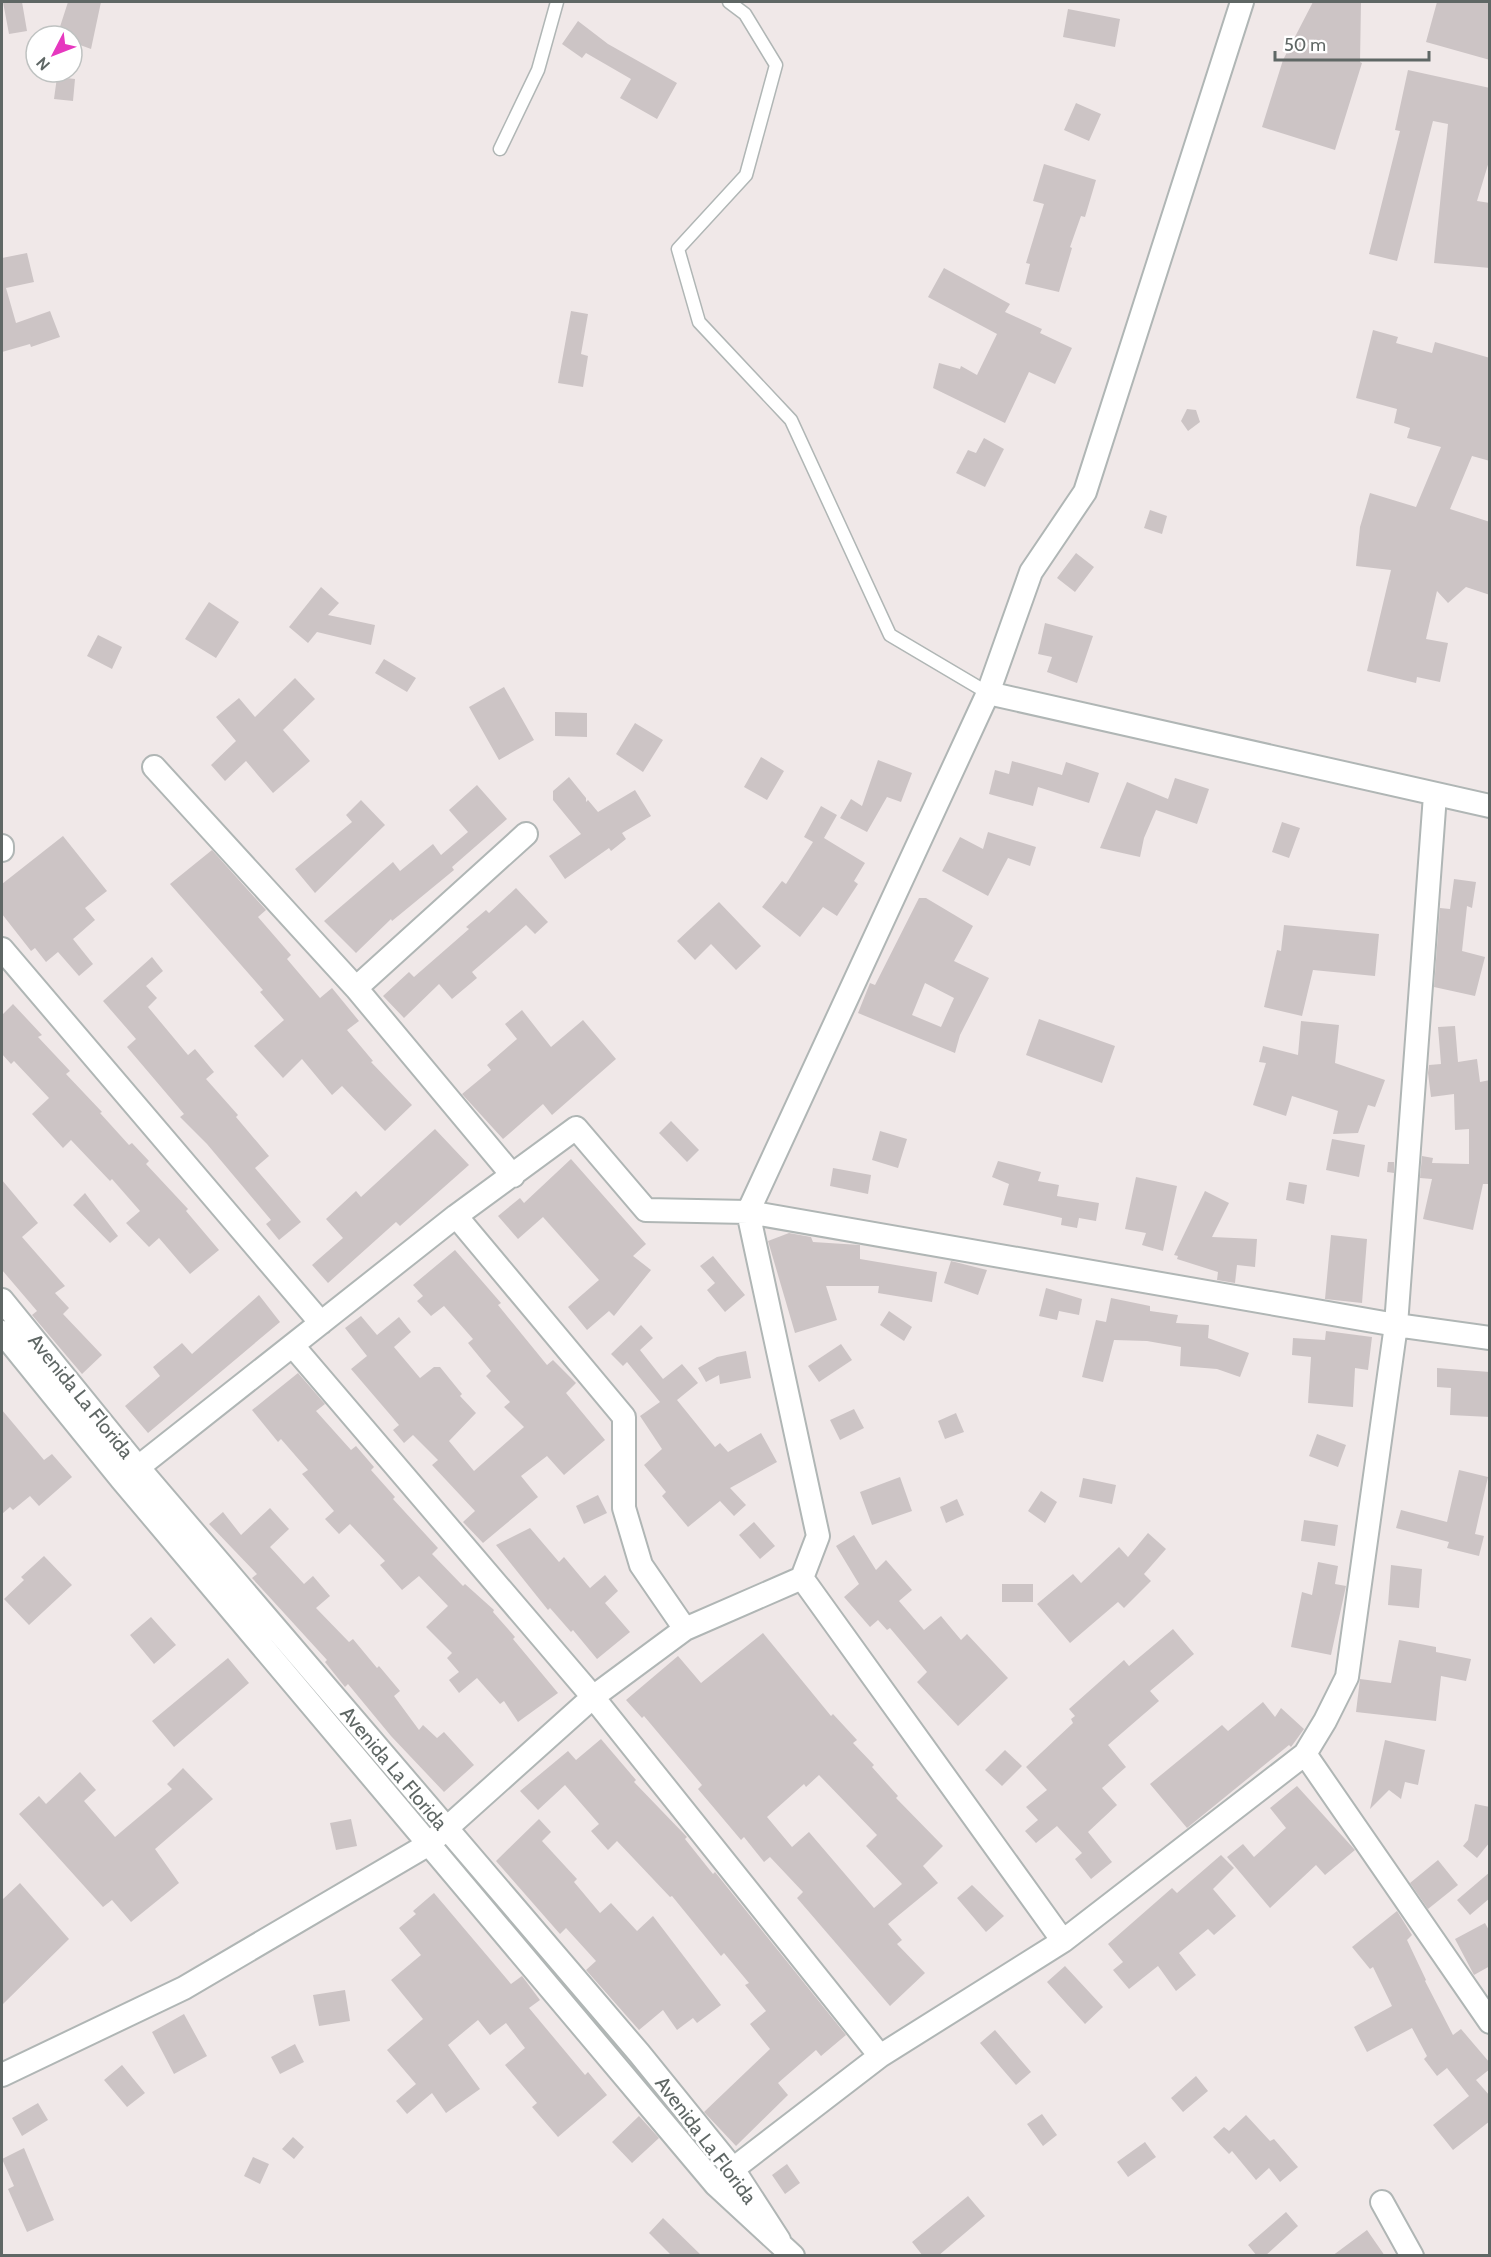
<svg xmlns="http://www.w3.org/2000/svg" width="1491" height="2257" font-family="Cabin,sans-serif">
<rect width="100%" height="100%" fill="#f0e8e8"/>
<path fill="#ccc4c5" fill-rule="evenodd" d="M3,2H22L27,31L9,34Z
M68,2H101L91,49L72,42V36H57Z
M1313,2H1361L1360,62L1362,63L1335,150L1262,127L1283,60Z
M1437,2H1490V60L1426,42Z
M1068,9L1120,19L1115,47L1063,37Z
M578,21L608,44L677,83L657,119L620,98L631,79L586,53L582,58L562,44Z
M1408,70L1490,88V158L1477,201L1490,203V268L1434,263L1448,124L1433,121L1397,261L1369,254L1400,131L1395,130Z
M57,77L75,79L73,101L54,99Z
M1076,103L1101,114L1089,141L1064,130Z
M1044,164L1096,180L1085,217L1081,216L1070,247L1072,248L1059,292L1025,284L1030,264L1026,263L1044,204L1033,201Z
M27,253L34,282L6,288L16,323L50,311L60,337L31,347L30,344L2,352V258Z
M944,268L1010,304L1005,312L1042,329L1040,333L1072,348L1055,384L1029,372L1005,423L933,388L939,363L960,369L961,366L977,375L997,334L928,297Z
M571,311L588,314L581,354L588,356L583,387L558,383Z
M1373,330L1398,337L1396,343L1432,353L1435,342L1490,358V461L1472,456L1450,509L1490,522V595L1466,587L1448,603L1437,591L1426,639L1448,643L1440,682L1417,677L1416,683L1367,671L1391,570L1356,566L1360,527L1370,493L1416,507L1441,447L1407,438L1410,428L1394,423L1397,409L1356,398Z
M1187,409L1196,410L1200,422L1188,431L1181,421Z
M984,438L1004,449L985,487L956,473L968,450L976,453Z
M1150,510L1167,516L1162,534L1144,528Z
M1076,553L1094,567L1075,592L1057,578Z
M321,587L339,603L328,615L375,625L371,645L317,632L308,643L289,627Z
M209,602L239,622L216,658L185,639Z
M1045,623L1093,636L1077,683L1047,672L1052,657L1038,654Z
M98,635L122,647L112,669L87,656Z
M384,659L416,678L407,692L375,673Z
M295,678L315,699L283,730L310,761L273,793L246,761L225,781L211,765L236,741L216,717L239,698L255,717Z
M504,687L534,740L499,760L469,707Z
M555,712L587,713V737L555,736Z
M635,723L663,740L643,772L616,754Z
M761,757L784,771L767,800L744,787Z
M878,760L912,773L901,802L887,797L867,832L840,818L851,799L862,806Z
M1012,761L1062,775L1066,762L1099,773L1089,803L1038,787L1033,806L989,794L995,770L1009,774Z
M569,777L586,798V802L588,800L598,812L635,790L651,816L622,833L626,839L611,851L609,848L565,879L549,856L581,834L553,800V791Z
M1175,778L1209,789L1197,824L1156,810L1144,838L1140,857L1100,848L1127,782L1168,799Z
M477,785L507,819L452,867L454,870L392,921L391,919L356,953L324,921L393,862L400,871L433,844L441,855L468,832L449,810Z
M361,800L385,825L315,893L295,869L352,822L346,815Z
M821,806L837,815L824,838L865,863L854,881L858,884L837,916L823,907L800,937L762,907L782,881L786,884L813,842L804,837Z
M1282,822L1300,828L1289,858L1272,852Z
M988,832L1036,847L1030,866L1008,858L988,896L942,871L960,837L983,849Z
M63,836L107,891L85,908L95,920L73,939L93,964L79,976L58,952L46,962L35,948L31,951L2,914V884Z
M212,850L266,910L258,917L291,955L287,959L320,998L332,988L359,1021L347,1030L373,1061L371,1062L412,1105L385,1131L342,1086L332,1095L302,1059L283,1078L254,1046L284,1020L260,992L263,990L170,884Z
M1454,879L1476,882L1472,908L1467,906L1462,951L1485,957L1475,996L1434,987L1440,908L1450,909Z
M516,888L548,922L535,934L526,925L472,972L477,978L452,999L439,984L404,1018L383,996L409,972L414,977L469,929L466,927L486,910L489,913Z
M919,898H926L973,926L954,961L989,978L960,1035L955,1053L858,1013L870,983L875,985ZM925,983L954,998L941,1027L912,1015Z
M719,902L761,946L736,970L711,944L695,960L677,941Z
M1284,925L1379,934L1375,976L1313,970L1302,1016L1264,1007L1277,950L1281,951Z
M152,957L163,971L146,986L157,998L148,1007L188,1055L195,1049L214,1072L206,1079L238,1115L236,1117L269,1156L255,1168L301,1222L279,1240L266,1224L271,1220L207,1144L180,1117L184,1114L127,1047L136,1039L103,1001Z
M13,1004L42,1035L38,1037L70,1071L66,1074L102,1112L100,1113L129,1145L132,1143L149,1161L146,1164L188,1209L186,1211L219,1250L190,1274L159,1238L149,1247L126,1223L140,1211L112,1179L110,1181L71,1140L63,1148L32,1114L49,1098L14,1061L11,1064L2,1054V1015Z
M522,1010L551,1047L583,1020L616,1059L552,1115L543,1104L503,1139L462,1094L491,1070L487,1065L517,1039L505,1024Z
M1039,1019L1115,1046L1102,1083L1026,1055Z
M1301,1021L1339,1025L1335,1063L1385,1080L1375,1107L1368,1105L1358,1133L1333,1134L1338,1111L1292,1096L1286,1116L1253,1105L1266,1063L1259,1062L1263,1046L1298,1055Z
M1455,1026L1458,1062L1477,1059L1480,1082L1490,1080V1184H1483L1473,1230L1423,1219L1432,1179L1420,1178L1422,1156L1433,1158L1432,1163L1469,1164V1129L1455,1130L1454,1094L1431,1097L1428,1073L1429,1065L1441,1064L1438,1027Z
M671,1121L699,1150L687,1162L659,1133Z
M435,1129L469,1165L400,1226L396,1222L328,1283L312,1265L343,1238L326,1219L356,1191L361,1197Z
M880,1131L907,1139L898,1168L872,1160Z
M1332,1139L1365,1145L1359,1177L1326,1170Z
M571,1159L646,1244L633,1256L651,1270L614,1316L609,1311L587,1330L568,1307L599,1280L543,1217L518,1239L498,1216L520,1198L524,1203Z
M998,1161L1041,1172L1038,1181L1059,1185L1057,1196L1099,1203L1096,1221L1079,1218L1077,1228L1061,1225L1062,1218L1003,1205L1009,1184L992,1177Z
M1388,1162H1394V1173L1387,1172Z
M833,1168L871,1175L868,1194L830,1186Z
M1136,1177L1177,1186L1163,1251L1142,1245L1146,1233L1125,1229Z
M2,1180L38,1223L22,1237L65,1286L55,1293L69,1308L63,1314L102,1355L82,1374L32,1315L37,1311L2,1270Z
M1289,1182L1307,1185L1304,1204L1286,1200Z
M1205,1191L1229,1203L1212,1237L1257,1239L1255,1267L1237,1265L1235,1283L1217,1280L1218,1272L1177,1259L1178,1256L1174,1255Z
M85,1193L118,1236L110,1243L73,1205Z
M789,1233L811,1237L813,1242L860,1245V1259L937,1272L932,1302L878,1293L879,1286H826L837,1320L795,1333L768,1241Z
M1331,1235L1367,1239L1362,1303L1325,1299Z
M455,1250L501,1303L498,1305L547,1365L553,1360L576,1383L566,1393L605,1440L564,1475L547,1456L521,1476L538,1497L483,1543L463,1522L475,1511L432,1465L438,1460L413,1435L404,1443L393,1430L399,1425L351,1369L367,1356L345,1328L361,1316L377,1335L399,1317L411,1332L394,1347L420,1378L434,1367H440L462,1394L460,1396L476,1413L449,1441L474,1471L524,1427L504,1407L510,1402L486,1376L491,1371L468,1343L473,1339L444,1306L431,1316L417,1301L423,1296L413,1285Z
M713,1256L745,1295L725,1312L707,1290L715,1283L700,1266Z
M951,1261L987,1270L978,1295L944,1283Z
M1046,1288L1082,1299L1079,1315L1059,1311L1057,1320L1039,1316Z
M259,1295L280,1322L148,1433L125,1406L160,1376L153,1367L182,1343L192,1354Z
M1111,1298L1150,1306V1311L1178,1315L1176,1323L1209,1325L1208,1338L1249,1353L1240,1377L1217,1369L1180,1366L1181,1347L1147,1341L1114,1340L1103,1382L1082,1377L1096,1320L1106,1322Z
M889,1311L912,1327L904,1341L880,1325Z
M641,1325L653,1338L640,1350L663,1379L682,1364L698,1383L677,1400L715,1447L720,1443L728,1452L761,1433L777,1462L730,1488L746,1505L734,1516L720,1501L688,1527L662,1496L666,1492L644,1465L662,1449L640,1416L660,1402L627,1362L623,1366L611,1354Z
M1326,1331L1372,1337L1368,1370L1355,1368L1353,1407L1308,1403L1311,1357L1292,1355L1293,1338L1325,1340Z
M841,1344L852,1360L819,1382L808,1366Z
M746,1351L751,1378L720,1384L719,1375L706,1382L698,1368L717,1357Z
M1437,1368L1490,1372V1417L1450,1415L1451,1388L1437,1387Z
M298,1373L325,1404L316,1411L351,1450L356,1446L374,1467L371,1470L395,1497L393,1499L438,1548L432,1554L463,1586L465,1584L494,1610L493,1612L515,1637L513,1639L558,1693L518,1722L504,1701L500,1704L477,1678L459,1693L449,1680L459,1672L447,1658L452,1653L426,1627L448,1606L419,1576L402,1590L380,1565L385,1561L350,1524L339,1534L325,1519L334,1511L302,1474L308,1470L281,1439L278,1442L252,1410Z
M854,1409L864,1428L840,1440L830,1420Z
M2,1410L44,1460L52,1454L72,1477L39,1506L30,1496L13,1510L10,1507L2,1514Z
M956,1413L964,1432L945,1439L938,1421Z
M1317,1434L1346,1445L1338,1467L1309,1456Z
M1459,1470L1488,1477L1475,1534L1484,1536L1479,1556L1447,1548L1449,1542L1396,1528L1401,1510L1447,1522Z
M900,1477L912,1511L872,1525L860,1492Z
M1083,1478L1116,1485L1112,1504L1079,1497Z
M1041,1491L1057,1502L1045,1523L1028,1511Z
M598,1495L607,1513L584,1524L576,1506Z
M957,1499L964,1515L946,1523L940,1507Z
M270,1508L289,1529L270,1547L304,1584L313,1576L330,1596L316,1608L349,1642L353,1639L377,1668L379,1666L400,1691L394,1696L419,1730L423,1725L437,1738L444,1732L474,1765L444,1792L391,1736L348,1684L345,1687L325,1662L327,1660L252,1578L257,1574L209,1524L223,1512L241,1535Z
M1304,1520L1338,1525L1335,1546L1301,1541Z
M754,1522L775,1546L760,1559L739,1535Z
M530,1528L559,1562L564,1557L590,1588L605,1575L618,1591L605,1603L630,1632L597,1659L573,1630L571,1632L550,1608L548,1610L496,1545Z
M1148,1533L1166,1549L1144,1574L1151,1581L1124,1608L1118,1602L1070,1643L1037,1604L1073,1574L1081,1583L1119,1547L1128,1557Z
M854,1535L876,1570L886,1560L912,1590L899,1601L924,1630L941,1616L961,1640L967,1634L1008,1678L958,1726L917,1682L927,1672L890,1628L887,1630L878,1620L870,1627L844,1597L859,1584L836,1546Z
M44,1556L72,1585L29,1625L4,1599L24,1580L21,1577Z
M1318,1562L1338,1566L1335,1584L1346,1586L1331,1655L1291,1647L1302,1592L1312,1595Z
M1391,1565L1422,1569L1419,1608L1388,1605Z
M1002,1584H1033V1602H1002Z
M151,1617L176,1645L154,1664L130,1635Z
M1173,1629L1194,1654L1150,1691L1159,1701L1108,1745L1126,1767L1102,1788L1117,1805L1088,1832L1112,1862L1091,1879L1075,1859L1082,1853L1057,1826L1036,1843L1025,1831L1038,1820L1026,1807L1047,1790L1026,1767L1073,1723L1071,1719L1075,1716L1069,1709L1124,1660L1129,1666Z
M763,1633L831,1716L833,1714L857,1740L853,1743L874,1765L872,1767L898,1796L896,1798L943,1846L923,1866L938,1883L888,1924L902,1940L897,1944L925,1973L890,2006L797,1898L803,1892L770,1857L764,1862L744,1837L741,1840L698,1789L702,1785L644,1716L642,1718L626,1700L678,1656L701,1683ZM819,1775L877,1835L866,1846L902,1884L874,1908L809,1832L792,1847L767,1817L804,1784L806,1787Z
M1399,1640L1436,1647V1652L1471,1659L1466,1681L1441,1676L1436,1721L1356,1712L1360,1679L1391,1683Z
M228,1658L249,1683L174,1747L152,1721Z
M1263,1702L1275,1717L1281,1708L1304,1729L1291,1747L1289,1745L1187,1828L1150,1784L1222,1725L1228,1731Z
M601,1739L636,1780L634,1782L687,1837L685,1839L713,1874L715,1872L846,2035L821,2056L816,2050L778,2083L788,2095L736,2146L704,2112L770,2049L750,2024L766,2011L745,1985L749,1983L724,1953L721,1956L672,1896L670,1897L617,1841L608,1850L591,1831L599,1824L565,1785L538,1810L520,1791L568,1751L576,1760Z
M1385,1740L1425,1750L1418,1785L1405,1782L1401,1799L1389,1790L1370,1809Z
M1005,1750L1022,1766L1002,1786L985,1770Z
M183,1768L213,1799L155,1849L179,1883L131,1922L112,1900L103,1907L19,1814L39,1796L46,1804L80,1772L96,1790L84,1801L115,1837L172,1789L167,1784Z
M1297,1786L1355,1850L1325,1875L1316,1865L1270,1908L1227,1857L1243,1844L1254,1857L1286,1828L1270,1808Z
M1475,1804L1490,1807V1842L1477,1858L1463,1846L1468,1840Z
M351,1819L357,1846L336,1850L330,1823Z
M539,1819L551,1832L542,1841L577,1879L574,1882L600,1913L611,1903L637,1931L653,1916L721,2005L697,2023L693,2018L677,2030L663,2010L639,2030L586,1970L596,1961L566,1928L560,1934L496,1861Z
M1221,1855L1234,1868L1213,1889L1236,1916L1214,1935L1208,1929L1179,1953L1196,1975L1176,1991L1158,1966L1129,1989L1113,1970L1123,1962L1108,1944L1172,1888L1177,1893Z
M1438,1860L1458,1885L1428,1909L1410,1883Z
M1490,1872V1898L1470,1915L1457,1900Z
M20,1883L69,1939L2,2005V1900Z
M972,1885L1004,1916L986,1932L957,1898Z
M434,1893L511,1984L522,1976L540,2000L529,2008L585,2075L588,2072L607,2095L558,2137L532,2107L537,2103L505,2065L525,2048L506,2023L490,2035L478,2020L448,2045L480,2089L446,2113L432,2093L407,2114L396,2101L416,2084L387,2050L423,2019L391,1980L421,1955L399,1928L416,1914L413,1911Z
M1397,1911L1412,1935L1407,1940L1426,1980L1425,1981L1453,2035L1461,2029L1490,2063V2069L1476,2080L1490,2096V2121L1453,2150L1433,2125L1469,2096L1447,2068L1437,2076L1424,2059L1427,2056L1412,2028L1367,2052L1354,2027L1392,2006L1373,1967L1370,1969L1352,1947Z
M1485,1923L1490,1932V1966L1474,1975L1455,1939Z
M1065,1966L1103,2007L1085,2024L1047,1982Z
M345,1990L350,2021L319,2026L313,1995Z
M184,2014L207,2056L174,2074L152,2032Z
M995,2030L1031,2072L1016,2085L980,2043Z
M295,2044L304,2062L280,2074L271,2057Z
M122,2065L145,2093L127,2107L104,2080Z
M1196,2076L1208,2091L1183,2112L1171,2098Z
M38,2103L48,2120L22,2136L12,2118Z
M1042,2114L1057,2135L1043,2146L1027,2124Z
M1246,2115L1270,2141L1274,2139L1298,2167L1280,2182L1269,2168L1256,2180L1232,2151L1229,2154L1213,2137L1224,2127L1229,2131Z
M639,2116L659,2138L632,2163L612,2142Z
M293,2137L304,2147L294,2159L282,2149Z
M1145,2142L1156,2157L1128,2177L1117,2162Z
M24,2148L54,2220L27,2232L8,2189L14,2186L2,2159Z
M253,2157L269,2164L260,2184L244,2176Z
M787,2164L800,2183L785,2194L772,2175Z
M968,2196L985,2216L938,2256H923L912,2242Z
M1286,2212L1298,2226L1265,2256H1257L1248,2245Z
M663,2218L702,2256H672L649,2233Z
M1367,2230L1385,2256H1332Z"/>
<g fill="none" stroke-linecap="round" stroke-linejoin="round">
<g stroke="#b0b6b5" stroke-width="15">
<path id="lane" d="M729,2L745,14L776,65L746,175L678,249L699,322L791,420L890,635L988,693
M500,149L538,70L557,2"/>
</g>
<g stroke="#b0b6b5" stroke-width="26">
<path id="street" d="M988,693L1490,806
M154,767L356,988L513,1176
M2,846V850
M2,949L321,1323
M356,988L526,834
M456,1216L624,1417V1508L641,1565L685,1629
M2,1300L137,1466L639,2053L733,2169L779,2240
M2,1332L122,1480L716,2185L793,2256
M293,1346L593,1697L880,2056
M122,1480L456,1216L576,1128L646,1210L748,1212L1396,1325L1490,1338
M802,1578L1063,1941
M1305,1754L1490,2022
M2,2075L184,1988L429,1844L593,1697L685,1629L802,1578L818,1536L748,1212L988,693L1031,572L1085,492L1242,2
M716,2185L733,2169L880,2056L1063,1941L1305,1754L1325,1721L1347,1677L1396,1325L1435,795
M1382,2202L1412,2256"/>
</g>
<use href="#lane" stroke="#fff" stroke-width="12"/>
<use href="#street" stroke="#fff" stroke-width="22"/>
</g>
<g text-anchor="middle" stroke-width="5" stroke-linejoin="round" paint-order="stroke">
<g font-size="20" fill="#5f6765" stroke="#fff">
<text transform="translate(81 1396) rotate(51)" y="7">Avenida La Florida</text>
<text transform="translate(394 1768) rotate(50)" y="7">Avenida La Florida</text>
<text transform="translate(706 2140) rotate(53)" y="7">Avenida La Florida</text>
</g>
</g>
<rect width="1491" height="2257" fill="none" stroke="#5f6765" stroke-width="6"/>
<g transform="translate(54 54) rotate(228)"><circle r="28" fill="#ffffff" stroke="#bfc2c1" stroke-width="1.5"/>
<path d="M0-4.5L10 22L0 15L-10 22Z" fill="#e638bf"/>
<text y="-9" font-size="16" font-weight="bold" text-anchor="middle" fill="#5f6765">N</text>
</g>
<path d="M1275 51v9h154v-9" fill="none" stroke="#5f6765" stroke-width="3"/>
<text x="1284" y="51" font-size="18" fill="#5f6765" stroke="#ffffff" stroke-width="4.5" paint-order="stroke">50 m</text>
</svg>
